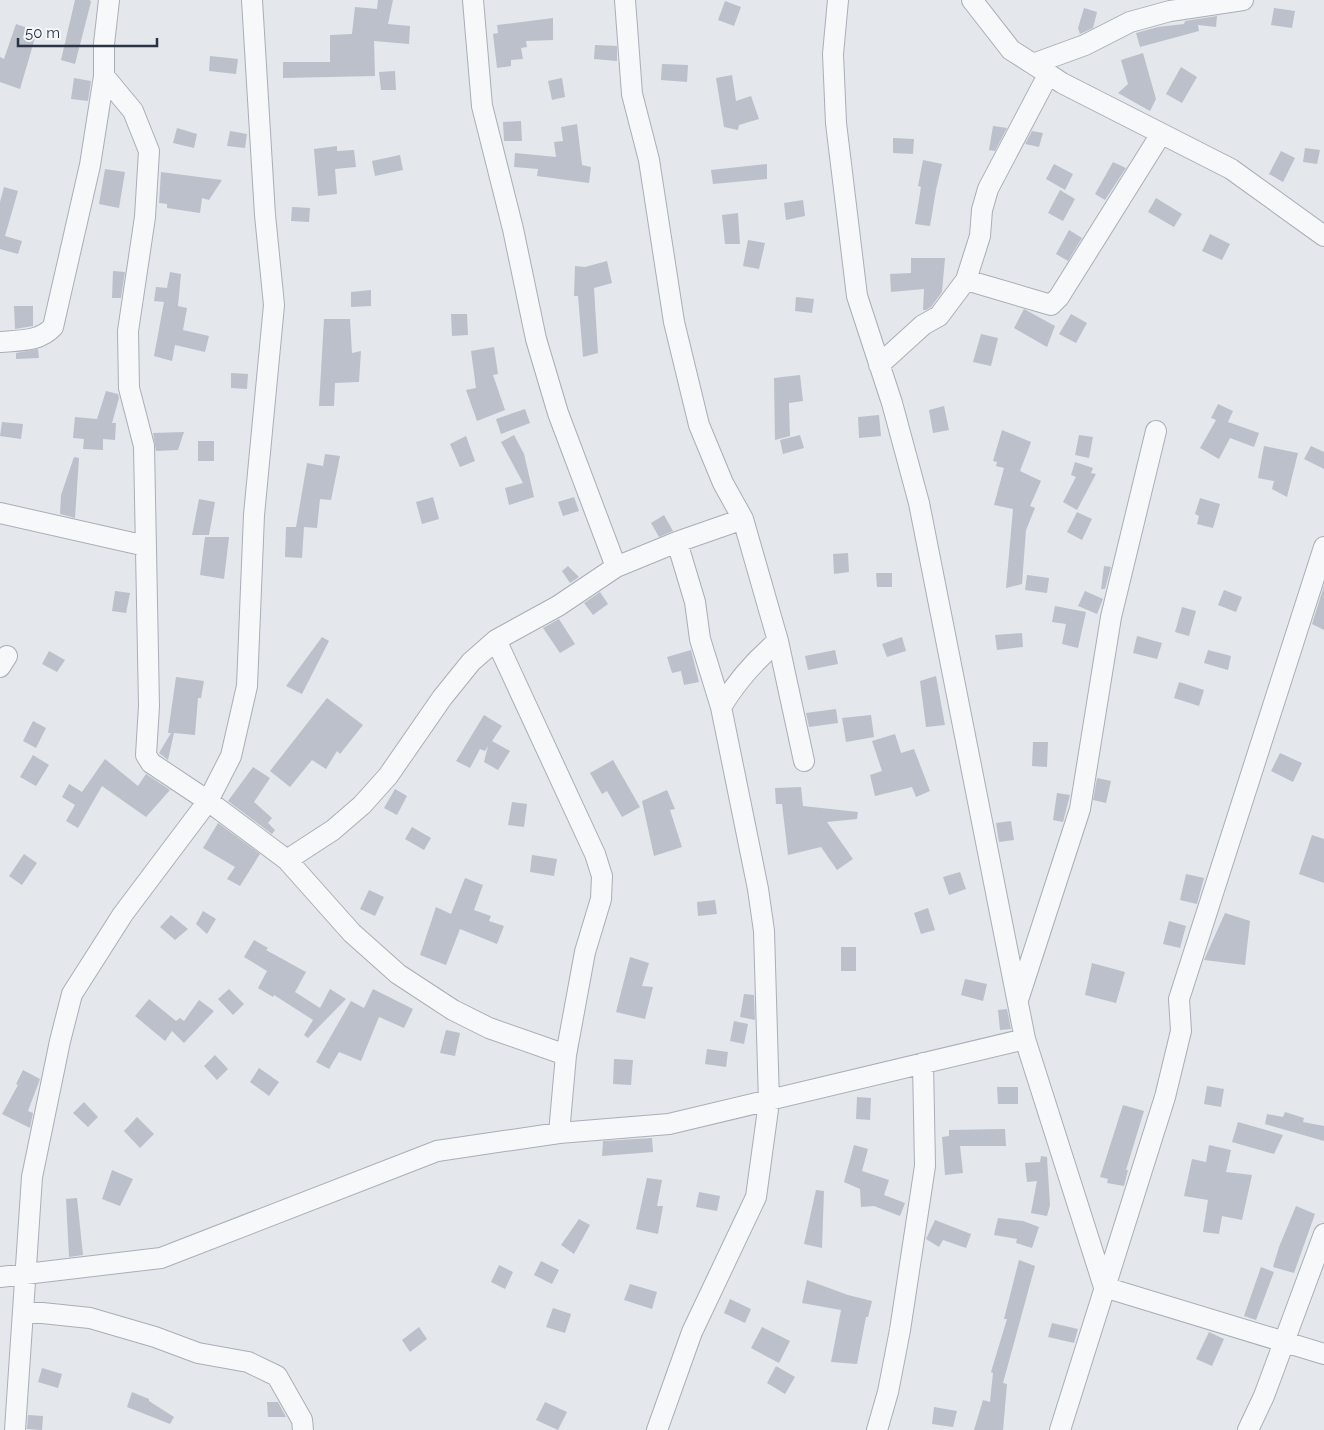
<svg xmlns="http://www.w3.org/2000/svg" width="1324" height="1430" font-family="Raleway,sans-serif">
<rect width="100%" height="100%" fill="#e4e7ec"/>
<path fill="#bbc0ca" d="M75,0H90L91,2L75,64L61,60Z
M378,0H393L388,24L410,26L409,44L374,41L375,76L283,78V62H330V35L352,34L355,7L377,9Z
M725,1L741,7L734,26L718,20Z
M1084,8L1097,12L1093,28L1080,34L1078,28Z
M1274,8L1295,11L1292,28L1271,25Z
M1217,16L1216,27L1198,25L1199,31L1140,47L1136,33L1158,27L1184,24L1185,21Z
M553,18V40L526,41L527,47L521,48L523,59L511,60V66L497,68L493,34L498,33L497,25Z
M16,24L37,31L20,89L0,82V57L4,59Z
M595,45L617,46V61L594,59Z
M1143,53L1156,99L1150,111L1118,93L1128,84L1121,60Z
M210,56L238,59L236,74L209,71Z
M662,64L688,65L687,82L661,80Z
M1181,67L1197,77L1182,103L1166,94Z
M395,71L396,90H381L379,72Z
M732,75L736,101L751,96L759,119L739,125L738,130L724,127L716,78Z
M74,78L91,81L88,101L71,99Z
M562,78L565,97L552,100L548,81Z
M521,121L522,141H504L503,122Z
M577,124L582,165L591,167L589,183L537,176L538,169L514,167L515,153L556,157L554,142L563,141L561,127Z
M993,126L1007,128L995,151L989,150Z
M177,128L197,134L194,148L173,143Z
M230,131L247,134L245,148L227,146Z
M1032,131L1043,133L1039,147L1025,144Z
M893,138L914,139L913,154L893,153Z
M337,146V151L354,150L356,167L335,169L337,194L318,196L314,149Z
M1305,148L1320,150L1317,164L1303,162Z
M1281,151L1295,158L1283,182L1269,174Z
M400,155L403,170L375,176L372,161Z
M923,160L942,164L936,190L930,226L915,224L921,187L918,186Z
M1113,162L1126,168L1105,200L1095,194Z
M767,164V179L713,184L711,170Z
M1054,164L1073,174L1065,190L1046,179Z
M105,169L125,172L119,208L99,204Z
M161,172L222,180L209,200L202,198L200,213L167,208V204L159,203Z
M4,187L18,191L5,236L22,241L18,254L0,249V202Z
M1060,190L1075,199L1063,221L1048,213Z
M1156,198L1182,214L1174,227L1148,212Z
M803,200L805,216L786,220L784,203Z
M292,207L310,208L309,222L291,221Z
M738,213L740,244H725L722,215Z
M1069,230L1082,238L1068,261L1056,254Z
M1210,234L1230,244L1222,260L1202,251Z
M748,240L765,243L759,269L743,266Z
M911,258H945L942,292L931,307L926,310H923L924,289L891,292L890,274L911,273Z
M607,261L612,283L594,288L598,353L583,357L578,296H574L575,266L585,267Z
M113,271L125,272L121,298H112Z
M170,272L181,274L178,306L187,308L183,330L209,336L205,352L175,345L172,361L154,356L164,302L154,301L156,287L167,288Z
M371,290V306L351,307V292Z
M796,297L814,299L812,313L795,311Z
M14,306H33V326L15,329Z
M1024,309L1055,326L1047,347L1014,328Z
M451,314H467L468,335L452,336Z
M1071,314L1087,323L1076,343L1059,334Z
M324,319H350L352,353L361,351L359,382L335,383L334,406H319Z
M981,334L998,338L991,366L973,362Z
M494,347L498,374L493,375L505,410L477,421L466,390L476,388L471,351Z
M38,349L39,358L16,359V353Z
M231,373L248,374L247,389L231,388Z
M800,375L803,401L789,403L790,436L775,440L774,378Z
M106,391L118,394L119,398L112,423H116L115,440L103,439V450L83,449L84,439L73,438L75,417L97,419Z
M1218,404L1233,411L1228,422L1259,433L1254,447L1230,438L1219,459L1200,448L1216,420L1211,418Z
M944,406L949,430L933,433L929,410Z
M525,409L530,423L501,434L496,419Z
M879,415L881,436L859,438L858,417Z
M2,422L23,424L21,439L0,436Z
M1002,430L1031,442L1020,471L1041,481L1030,506L1035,508L1026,530L1022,584L1006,588L1013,509L994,505L1004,468L996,466L997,462L993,461Z
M184,432L178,450L156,451L153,433Z
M514,435L524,454L534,497L509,505L505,488L523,483L501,442Z
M800,435L804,448L783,454L780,440Z
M1079,435L1093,437L1089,458L1075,455Z
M466,436L475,461L460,467L450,444Z
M198,441H214V461H198Z
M1264,446L1298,453L1287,497L1272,489L1274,481L1258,478Z
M1311,446L1324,452V469L1304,459Z
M325,454L340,456L331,500L320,499L317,528L304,527L302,558L285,557L286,527H302H296L307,463L323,466Z
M74,457L79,458L75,518L60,514L61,495Z
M1075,462L1093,468L1091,473L1096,474L1077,510L1063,502L1076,477L1071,475Z
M433,497L439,519L422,524L416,502Z
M574,497L579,511L563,516L558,502Z
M1200,498L1220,504L1213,528L1197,524L1199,516L1195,514Z
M199,499L215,502L209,535H192Z
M1077,512L1092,519L1082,540L1067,532Z
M664,515L673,531L659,537L651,523Z
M205,537H229L224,579L200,575Z
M848,553L849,572L834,574L833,554Z
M568,566L579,577L570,583L562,571Z
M1104,566L1111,567L1105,589H1101Z
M876,573H892V587H877Z
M1027,575L1049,578L1047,593L1025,590Z
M1324,586V630L1312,624Z
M1224,590L1242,597L1236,612L1218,605Z
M115,591L130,593L126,613L112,611Z
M1085,591L1103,599L1097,614L1078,606Z
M600,592L608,604L593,615L584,603Z
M1055,606L1086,612L1078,648L1062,644L1066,624L1052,622Z
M1182,607L1196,611L1189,636L1175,632Z
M559,619L575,644L560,653L543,628Z
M1022,633L1023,647L997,650L995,635Z
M1137,636L1162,643L1157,659L1133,653Z
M322,637L329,641L302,694L286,686Z
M902,637L906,651L887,657L882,644Z
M691,650L699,682L684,685L681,671L672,673L667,657Z
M835,650L838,664L808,670L805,656Z
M1208,650L1231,656L1228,670L1204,663Z
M49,651L65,660L57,672L42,664Z
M936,676L945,725L926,727L920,681Z
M176,677L204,681L201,698H198L195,735L174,733L168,760L159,753L171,733H168Z
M1179,682L1204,690L1199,706L1174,698Z
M327,698L363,725L340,754L337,751L326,769L312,760L290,787L270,771Z
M836,709L838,723L809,727L806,713Z
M484,715L502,726L492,741L510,751L498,770L484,762L488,746L485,751L480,749L470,768L456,761Z
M871,715L874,737L846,742L842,718Z
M33,721L46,728L36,748L23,741Z
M895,734L901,753L914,749L930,791L916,797L912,787L875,796L870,775L882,771L872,741Z
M1033,742H1048L1047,767L1032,766Z
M1280,753L1302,763L1293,782L1271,771Z
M33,755L49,765L36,786L20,777Z
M105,759L138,786L146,774L170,790L146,817L102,786L78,828L66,821L75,805L62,797L69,784L82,792Z
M613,760L640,807L622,817L607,791L602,794L590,773Z
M253,767L270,778L254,802L272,818L268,823L275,830L272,834L228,801Z
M1097,778L1111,781L1106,803L1093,800Z
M801,787L803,806L858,812L857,819L827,822L853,859L837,870L821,847L788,855L782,804H776L775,788Z
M395,789L407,796L397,815L384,808Z
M667,790L675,809L670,810L682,847L654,856L642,801Z
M1057,793L1070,795L1063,822L1053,820Z
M512,802L527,804L524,827L508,825Z
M1011,821L1014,840L999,842L996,823Z
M218,823L260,854L240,886L227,879L235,867L203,848Z
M412,827L431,838L424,850L405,839Z
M1312,835L1324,839V883L1299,874Z
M24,854L37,863L22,885L9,876Z
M532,855L557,859L554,876L530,872Z
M960,872L966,889L949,895L943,877Z
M1186,874L1204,878L1197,904L1180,900Z
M465,878L483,885L474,910L491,916L489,921L504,926L497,944L460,929L446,965L420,955L436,907L451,914Z
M369,890L384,897L375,916L360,909Z
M715,900L717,914L698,916L697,902Z
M928,908L935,930L921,934L914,913Z
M203,911L216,919L207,934L196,924Z
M1225,913L1250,921L1245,965L1204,960Z
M171,915L188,929L175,940L160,927Z
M1169,921L1186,926L1180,948L1163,944Z
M254,940L268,948L266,950L306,972L295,992L320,1008L330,989L346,999L308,1038L304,1035L313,1020L274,995L273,997L258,988L267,971L244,957Z
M841,947H856V971H841Z
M630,957L649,963L642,986L653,987L645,1019L616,1012Z
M1092,963L1125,972L1116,1003L1085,995Z
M965,979L987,984L983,1001L961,995Z
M229,989L244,1004L233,1015L218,999Z
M373,989L413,1009L404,1028L379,1017L361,1061L339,1052L329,1069L316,1062L351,1001L364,1008Z
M744,994L754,995L755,1020L740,1017Z
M149,999L176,1021L180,1018L184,1021L199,1000L214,1011L184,1043L172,1031L165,1041L135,1016Z
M1007,1009L1011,1029L1000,1030L998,1010Z
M734,1021L748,1024L744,1044L730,1041Z
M446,1030L460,1033L455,1056L440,1053Z
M707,1049L728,1052L726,1067L705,1064Z
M215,1055L228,1069L217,1080L204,1066Z
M614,1059L633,1060L631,1085L613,1084Z
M259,1068L279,1082L269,1096L250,1082Z
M23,1070L40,1079L28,1111L33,1113L30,1128L2,1114L18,1085L16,1084Z
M1207,1086L1224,1089L1221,1107L1204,1104Z
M997,1087H1018V1104H998Z
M857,1097L871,1098L870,1120L856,1119Z
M84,1102L98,1117L88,1127L73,1113Z
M1123,1105L1144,1111L1126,1170H1128L1124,1186L1107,1183L1108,1179L1100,1177Z
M1285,1112L1304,1118L1303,1122L1324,1126V1141L1265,1124L1267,1114L1283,1117Z
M137,1117L154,1134L140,1148L124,1131Z
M1238,1122L1283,1135L1274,1154L1232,1142Z
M1005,1129L1006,1146H960L963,1173L945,1175L942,1137L949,1136V1130Z
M652,1138L653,1152L602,1156L603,1141Z
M854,1145L868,1149L862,1171L889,1180L884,1195L905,1203L900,1216L874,1206L861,1207L860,1189L844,1182Z
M1209,1145L1231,1150L1226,1172L1252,1175L1242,1220L1222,1216L1219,1234L1203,1232L1208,1200L1184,1196L1192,1159L1206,1162Z
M1041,1156L1047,1157L1050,1205L1047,1216L1031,1213L1037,1181L1027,1182L1025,1163L1040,1162Z
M112,1170L133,1179L120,1206L102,1199Z
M647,1178L662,1180L657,1206H663L658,1234L636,1229Z
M816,1190L824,1191L822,1248L804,1244Z
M699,1192L720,1196L717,1211L696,1207Z
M77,1198L83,1255L69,1257L66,1199Z
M1296,1206L1315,1214L1294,1273L1273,1267L1279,1247Z
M998,1218L1023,1221L1039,1227L1032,1248L1016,1243L1017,1239L994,1235Z
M579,1219L590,1225L574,1254L561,1245Z
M935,1220L971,1234L966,1248L943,1240L939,1247L926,1239Z
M1019,1260L1035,1266L1003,1383L1007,1384L1003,1430H974L983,1400L990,1402L993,1373L991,1372L1007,1319H1004Z
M541,1261L559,1270L552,1284L534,1275Z
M499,1265L513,1272L505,1289L491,1282Z
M1261,1267L1274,1272L1256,1320L1244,1316Z
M807,1280L848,1295L872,1301L868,1317H866L857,1364L831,1362L841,1310L802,1303Z
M630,1284L657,1292L652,1309L624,1300Z
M730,1299L751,1309L745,1323L724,1313Z
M553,1308L571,1314L565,1333L546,1327Z
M1052,1323L1078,1329L1074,1343L1048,1337Z
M419,1327L427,1339L410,1352L402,1340Z
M762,1327L790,1341L779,1363L751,1348Z
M1209,1332L1224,1339L1212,1366L1196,1359Z
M776,1366L795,1377L785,1394L767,1383Z
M42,1368L62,1374L58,1388L38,1382Z
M132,1392L149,1399V1401L174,1417L170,1424L127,1407Z
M267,1402H278L286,1417H268Z
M545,1402L567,1412L558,1430L536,1420Z
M934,1407L957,1411L953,1427L932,1424Z
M28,1415L43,1416L42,1430L27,1429Z"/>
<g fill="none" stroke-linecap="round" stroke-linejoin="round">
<g stroke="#a9aeb7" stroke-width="22">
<path id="minor" d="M109,0L104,44V76L133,111L149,151L145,217L128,331L129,388L144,446L149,706L146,755L151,763L208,801L287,860L352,933L398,974L453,1010L489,1028L566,1055
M473,0L482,106L513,229L536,339L558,413L616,567
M625,0L632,94L649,160L674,322L699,425L723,483L743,519L778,641L804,761
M838,0L833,54L836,123L857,296L892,403L919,503L1025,1039L1104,1287
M972,0L1011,50L1033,64L1062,83L1231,169L1324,236
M1033,64L1085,45L1130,22L1170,11L1243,0
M966,280L1051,305L1059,297L1161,134
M0,342C20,340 39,342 53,327L90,165L104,76
M879,365L923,325L939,316L966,280L980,236L982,210L988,189L1048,75
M0,513L146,546
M496,640L595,854L602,876L601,899L585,952L566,1055L559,1133
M0,667L7,656
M721,707C737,681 754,661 778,641
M287,860L333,830L362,805L388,776L442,698L471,662L496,640L558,606L616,567L677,542
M1018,1000L1080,809L1111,617L1156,431
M0,1277L161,1258L437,1151L559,1133L669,1124L1025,1039
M1104,1287L1324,1354
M23,1311L90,1318L155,1337L198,1353L248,1362L277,1376L302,1420L303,1430
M15,1430L32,1177L60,1041L72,994L123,914L208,801L231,756L247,686L254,515L274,305L265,215L252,0
M657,1430L692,1332L756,1197L769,1102L764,931L758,889L721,707L700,639L695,602L677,542L743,519
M877,1430L888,1392L900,1330L925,1166L923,1063
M1060,1430L1165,1097L1181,1031L1179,999L1324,547
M1248,1430L1264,1396L1324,1234"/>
</g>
<use href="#minor" stroke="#f7f8fa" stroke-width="20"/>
</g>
<path d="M18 38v8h139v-8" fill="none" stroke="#2b3445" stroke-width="2.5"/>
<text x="25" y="38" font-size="15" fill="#2b3445" stroke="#f4f6f9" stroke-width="4" paint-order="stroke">50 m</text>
</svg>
